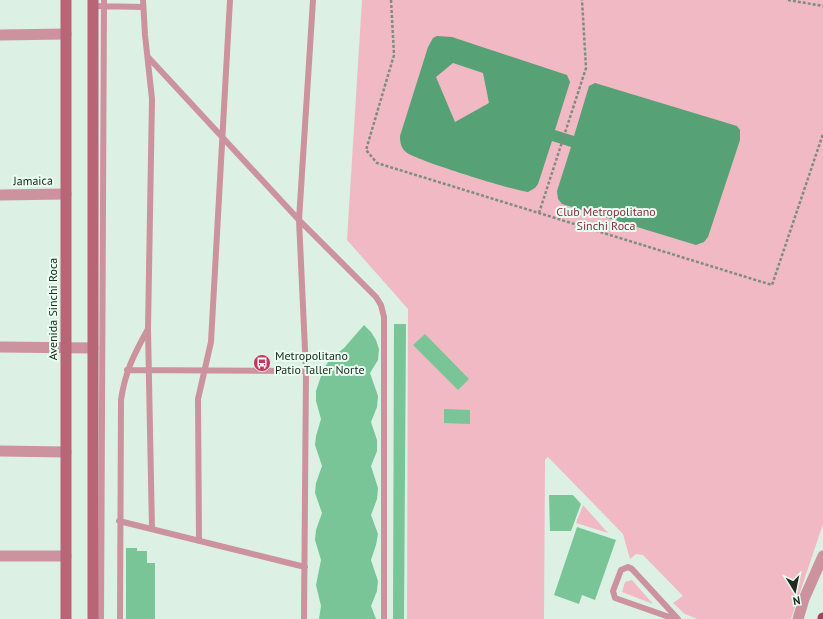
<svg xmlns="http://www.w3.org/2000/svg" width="823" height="619" font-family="'PT Sans',sans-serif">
<rect width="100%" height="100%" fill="#dcf1e3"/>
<path fill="#f1b9c3" d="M362,0H823V524L791,619H697L685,614L673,603L683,596L643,555L636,554L630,559L623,534L548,457L545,460L544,619H407L408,309L347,240Z
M583,505L608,533L576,523Z
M632,580L653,604L622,592L625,582Z"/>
<path fill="#56a176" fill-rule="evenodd" d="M437,36L452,37L567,75L570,82L555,130L574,136L589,86L595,83L737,126L740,130V140L708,237L704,242L696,245L562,204L558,199L557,191L571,147L552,141L538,184L535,188L528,192C515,191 412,159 406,152C401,148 400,142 400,136L428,47L433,38ZM453,63L483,73L489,103L455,122L436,77Z"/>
<path fill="#79c598" d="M394,324H406L404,619H393Z
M364,325L371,332L376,340L379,349L378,360L370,373L378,396L377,407L371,422L377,440V451L371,466L378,488L377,499L371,515L378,534L376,545L371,560L378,581L377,591L371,606L376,619H319L321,606L316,585L321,560L315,540L316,530L322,513L315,493L316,483L322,466L315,445L316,436L321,419L316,401V391L323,370L330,359L344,348Z
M425,334L469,379L458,390L413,345Z
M444,409L470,410V424L444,423Z
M549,495H573L581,504L571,531H550Z
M577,527L616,540L595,600L582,595L579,604L554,595Z
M126,548H137V551H147V563H155V619H126Z"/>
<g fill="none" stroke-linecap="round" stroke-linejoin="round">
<path stroke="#7e8c82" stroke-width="2.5" stroke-dasharray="3 2" stroke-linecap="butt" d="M391,0L394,55L366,150L377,163L772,285L823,134
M788,0L823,6
M539,213L586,68L582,0"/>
<path stroke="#cc929d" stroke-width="6" d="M93,6L143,7
M148,57L299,220L376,297L381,305L384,317V619
M148,330L152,529
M127,370L306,371
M119,521L305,567
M199,541L198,399L211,342L230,0
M101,619L104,0
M120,619L121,400C125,372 134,354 148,329L152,99L145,35L143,0
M304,619L306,371L299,220L313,0
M675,619L615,598L613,591L621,570L628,567L632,569L678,619"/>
<path stroke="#cc929d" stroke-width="11" d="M0,35L66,34
M0,195L66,194
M0,347L93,348
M0,451L66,452
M0,556H66
M798,619L804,599L823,556"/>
<path stroke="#b86578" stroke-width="11" d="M66,619V0
M93,619V0"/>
<path stroke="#a8425e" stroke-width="11" d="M823,619V618"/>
</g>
<defs>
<g id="bus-disc" transform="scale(0.9)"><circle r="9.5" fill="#c43663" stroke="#e9fff1"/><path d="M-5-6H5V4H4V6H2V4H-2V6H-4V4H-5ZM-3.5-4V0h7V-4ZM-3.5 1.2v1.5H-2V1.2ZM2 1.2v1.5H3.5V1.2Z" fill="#fff"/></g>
</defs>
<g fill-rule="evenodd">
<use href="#bus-disc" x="262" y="363"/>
</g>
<g text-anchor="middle" stroke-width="4" stroke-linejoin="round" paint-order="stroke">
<g font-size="12" fill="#222a24" stroke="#e9fff1">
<text transform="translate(33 181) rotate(-1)" y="4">Jamaica</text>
<text transform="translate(53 309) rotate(-90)" y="4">Avenida Sinchi Roca</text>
</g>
<g font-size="12" fill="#882a46" stroke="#e9fff1">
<text x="606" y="216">Club Metropolitano<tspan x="606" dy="14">Sinchi Roca</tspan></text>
</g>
<g font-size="12" fill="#222a24" stroke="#e9fff1" text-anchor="start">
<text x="275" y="360">Metropolitano<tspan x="275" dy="14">Patio Taller Norte</tspan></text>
</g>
</g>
<g transform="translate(795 591) rotate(170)" stroke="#e9fff1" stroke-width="3" paint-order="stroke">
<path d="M0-3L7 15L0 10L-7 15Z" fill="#222a24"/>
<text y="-6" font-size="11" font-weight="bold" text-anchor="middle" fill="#222a24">N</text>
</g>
</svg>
